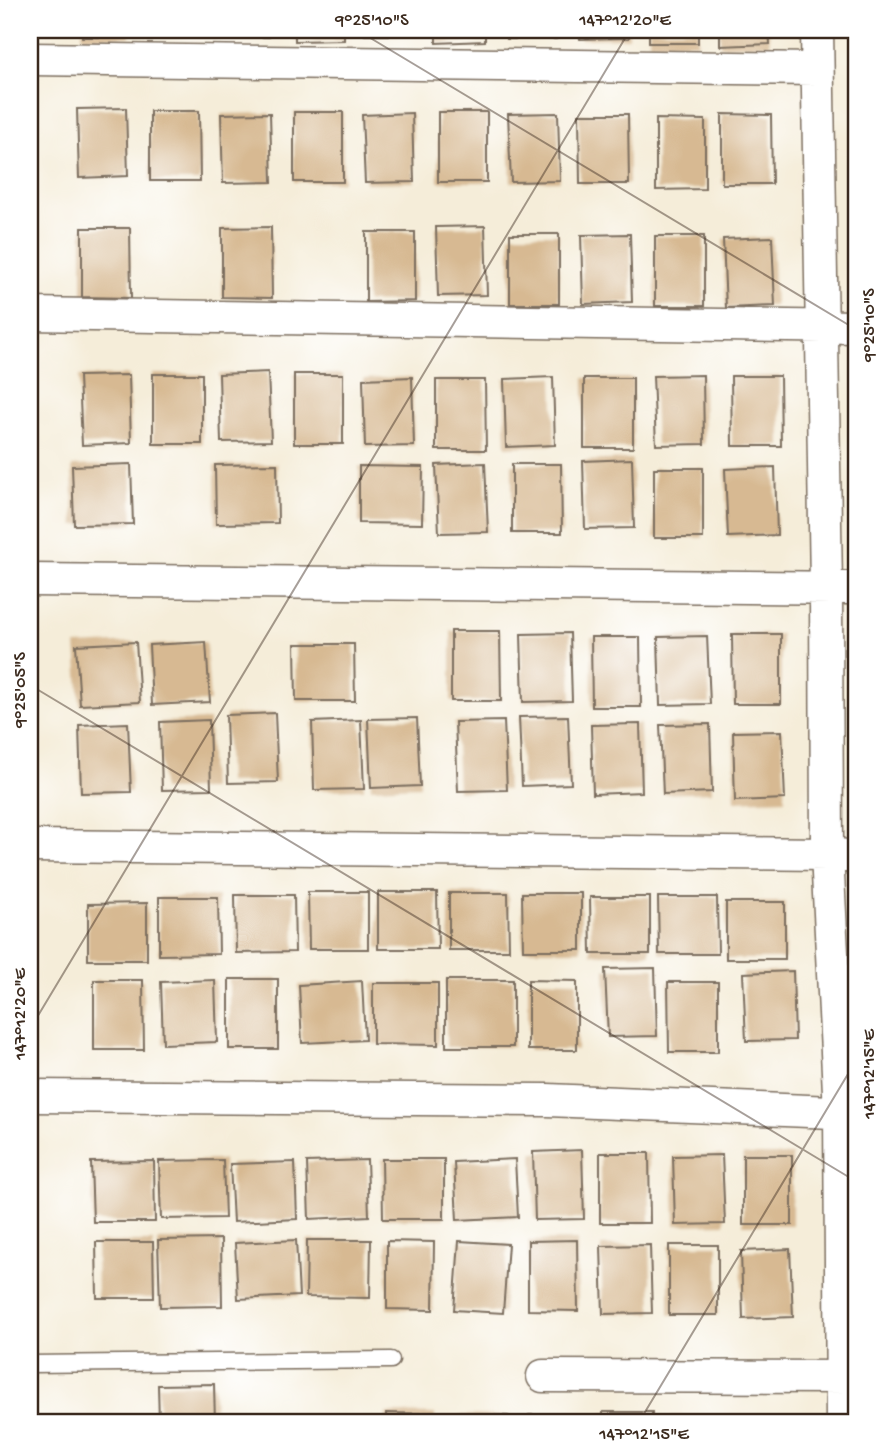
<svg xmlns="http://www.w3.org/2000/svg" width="887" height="1452" font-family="'Gochi Hand',sans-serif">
<rect width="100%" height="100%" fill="#fff"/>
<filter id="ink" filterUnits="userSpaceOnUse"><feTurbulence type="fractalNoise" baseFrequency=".0143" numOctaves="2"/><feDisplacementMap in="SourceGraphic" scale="14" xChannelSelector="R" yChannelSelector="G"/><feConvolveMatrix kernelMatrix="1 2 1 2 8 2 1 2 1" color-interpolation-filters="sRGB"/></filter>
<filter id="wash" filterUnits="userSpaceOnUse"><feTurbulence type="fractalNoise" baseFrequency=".00686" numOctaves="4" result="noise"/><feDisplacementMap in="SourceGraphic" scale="28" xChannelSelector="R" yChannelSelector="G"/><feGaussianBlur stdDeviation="1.57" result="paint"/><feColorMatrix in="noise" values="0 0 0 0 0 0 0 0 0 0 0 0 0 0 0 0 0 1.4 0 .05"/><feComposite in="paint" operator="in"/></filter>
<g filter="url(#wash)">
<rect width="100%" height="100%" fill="#f5edd9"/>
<g id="blocks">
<path fill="#d7b992" d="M82,30H130V37H82Z
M149,30H199V34L150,35Z
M220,30H269V37L220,36Z
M295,30H344V40L295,41Z
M365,30H414V35H365Z
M436,30H485V41L436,43Z
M507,30H556V39H507Z
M579,30H629V38L580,39Z
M649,30H698V43H649Z
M720,30H769L770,44L720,46Z
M126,108L128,176L79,178L77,109Z
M150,111H199L200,181H150Z
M294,112H343V182H294Z
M438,112H487V182H438Z
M270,113L272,182L223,183L221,114Z
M412,113L414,182L365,183L362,115Z
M558,113L560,181L511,182L508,114Z
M579,114H628L629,184H580Z
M722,114L771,115L772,184H722Z
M656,119L705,120V189L656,190Z
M485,226L487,295L438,296L436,227Z
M271,227L272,298L222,297V228Z
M82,228H130L131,298L82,297Z
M366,232H415V301L366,302Z
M510,234H559V304H510Z
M630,234L632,302L583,304L581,235Z
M655,236H704V306H655Z
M772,237L775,306L726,308L723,239Z
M268,372L271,441L221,442L219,374Z
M153,374H202V444H153Z
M294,374H343V444H294Z
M129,375L131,443L82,445L79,376Z
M703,375L704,444L656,445L653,376Z
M731,376H780L781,446H732Z
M412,377L414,446L365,447L363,379Z
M553,377L555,445L506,447L504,379Z
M584,378H633V448H584Z
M436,380H485L486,450H436Z
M632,459L634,528L585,529L583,461Z
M485,463L488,532L439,533L436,465Z
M131,464L133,524L74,525L72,466Z
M277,464L278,523L216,524L215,465Z
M512,464H561L562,533H512Z
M359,466L423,467L422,524L359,523Z
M775,467L777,535L728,537L725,469Z
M654,468H703V538H654Z
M451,631H500L501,701H451Z
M570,633L572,701L523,702L521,634Z
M732,634H781V704H733Z
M707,636L710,704L660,705L658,637Z
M591,637H640L641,707H592Z
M136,642L140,702L80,705L76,645Z
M206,642L210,702L152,705L149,645Z
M295,644H354L355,701H296Z
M275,713L278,782L228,783L226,715Z
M568,716L571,784L522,786L519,717Z
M417,718L420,786L371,788L368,719Z
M209,720L211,789L162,790L160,722Z
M361,720L364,789L314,790L312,722Z
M504,721L507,790L458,791L455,722Z
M128,723L131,792L81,793L79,725Z
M640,724L642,792L593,794L591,725Z
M710,724L712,792L663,794L660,725Z
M782,731L785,799L735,801L733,732Z
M308,892H368V949H309Z
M378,892H437L438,949H378Z
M449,893H508L509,950H449Z
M522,893H581V950H523Z
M235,895H294L295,952L236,953Z
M159,897H218L219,954L159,955Z
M590,897H650V954H591Z
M658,897H717L718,954H659Z
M726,902H785V959H726Z
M147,903V960H88V904Z
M655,968L657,1036L608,1037L605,969Z
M793,971L795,1040L746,1041L743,973Z
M229,979H278V1049H229Z
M94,980H143L144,1050H94Z
M215,980L217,1042L163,1044L161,982Z
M446,980H513V1047H446Z
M528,980L577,981V1050H528Z
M362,981L365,1040L302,1043L299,985Z
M668,982H718V1052H669Z
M373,983H438V1045L373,1044Z
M582,1150L584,1219L535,1220L533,1152Z
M600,1153H649L650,1223H600Z
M722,1155L725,1224L675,1225L673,1156Z
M743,1155H792V1225H743Z
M382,1159H444V1219H383Z
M515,1159L518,1217L457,1220L454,1162Z
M223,1160L225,1218L161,1219L159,1161Z
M367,1160L369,1216L309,1219L307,1162Z
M154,1161L155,1222H93L91,1162Z
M295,1162L297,1219L233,1222L230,1164Z
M221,1239L222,1306L160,1307L158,1240Z
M296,1240L299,1296L238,1299L235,1243Z
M307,1240H371L370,1298L306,1297Z
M577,1240L578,1311L528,1310V1241Z
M387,1241L434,1242L433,1310L387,1309Z
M459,1241L508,1244L503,1313L454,1310Z
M96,1242H153L154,1298H97Z
M650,1245L652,1313L603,1314L601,1246Z
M669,1245H718V1315H669Z
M790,1249L793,1317L743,1319L741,1251Z
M214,1384L215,1422H159L158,1385Z
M603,1412H652V1422H603Z
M386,1413L435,1414V1422H386Z
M237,1415H286V1422H237Z
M459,1415L508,1416V1422H459Z
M529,1415H578V1422H529Z
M671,1416H720V1422H671Z"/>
</g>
</g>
<g filter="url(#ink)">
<use href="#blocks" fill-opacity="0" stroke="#7c6e5f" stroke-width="2"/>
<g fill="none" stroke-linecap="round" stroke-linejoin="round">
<g stroke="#7c6e5f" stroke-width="19">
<path id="service" d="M30,1364L391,1360"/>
</g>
<g stroke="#7c6e5f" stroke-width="35">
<path id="minor" d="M817,30L826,586L827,854L840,1112L842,1422
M30,59L817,69
M30,314L857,327
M30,580L857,588
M30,846L827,854L857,857
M30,1096L548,1100L857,1113
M543,1376L857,1377"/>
</g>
<use href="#service" stroke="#fff" stroke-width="16"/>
<use href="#minor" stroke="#fff" stroke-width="32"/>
</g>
</g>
<path fill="none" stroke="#3b2a1e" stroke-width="2" stroke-opacity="0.45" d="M357,30L857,330M30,685L857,1182M30,1029L630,30M639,1422L857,1059"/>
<rect width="887" height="1452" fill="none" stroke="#fff" stroke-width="77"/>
<rect x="38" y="38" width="810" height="1376" fill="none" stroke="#3b2a1e" stroke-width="2.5"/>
<g font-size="18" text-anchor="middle" fill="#3b2a1e">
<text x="372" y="25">9°25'10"S</text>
<text x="625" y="25">147°12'20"E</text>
<text transform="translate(868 325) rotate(-90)" y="6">9°25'10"S</text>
<text transform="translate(19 690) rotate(-90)" y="6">9°25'05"S</text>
<text transform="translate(19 1014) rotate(-90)" y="6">147°12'20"E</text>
<text transform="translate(868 1074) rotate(-90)" y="6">147°12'15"E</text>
<text x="644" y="1439">147°12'15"E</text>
</g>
</svg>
